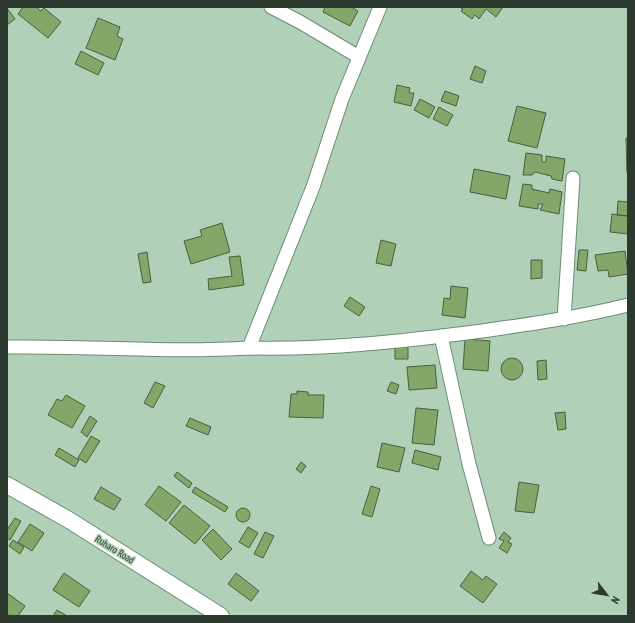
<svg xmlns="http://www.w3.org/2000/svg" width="635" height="623" font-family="'PT Sans Narrow',sans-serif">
<rect width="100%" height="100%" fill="#b0d1b7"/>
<path fill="#84a668" stroke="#4d5d40" d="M23,7H36L41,11L44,8L61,22L48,38L18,14Z
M325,7H351L358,11L350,26L323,12Z
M459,7H503L496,17L486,9L479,19L475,15L472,19L461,11L463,9Z
M7,8L15,19L7,25Z
M98,18L120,27L117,36L123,39L115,60L86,48Z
M81,51L104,63L98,75L75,64Z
M475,66L486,71L482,83L470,79Z
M397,85L410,88L409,93H414L411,106L394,102Z
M445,91L459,96L456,106L441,101Z
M420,99L435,107L429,118L414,110Z
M517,106L546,113L537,148L508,141Z
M439,107L453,115L447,126L433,119Z
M626,138H628V173H627Z
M526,153L542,155V162H546V156L565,159L562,181L552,179L551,176L535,172L532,175H523Z
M474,169L510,176L506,199L470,192Z
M523,184L532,185V189L549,193L550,189L562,192L559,214L540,210L543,204H538V209L519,206Z
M618,201L628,202V216L617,215Z
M612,214L628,216V234L610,232Z
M222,223L230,252L191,264L184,241L202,236L200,230Z
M381,240L396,244L391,266L376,263Z
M579,250H588L586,271L577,270Z
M625,251L628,274L609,277L608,270L598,271L595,255Z
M147,252L151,282L143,283L138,254Z
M240,256L244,285L209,290L208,279L232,276L229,257Z
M531,260H542V278L531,279Z
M451,286L468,288L465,318L442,315L444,298L450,299Z
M350,297L365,307L359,316L344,306Z
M465,339L490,341L488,371L463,369Z
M408,345V359H395V346Z
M501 369a11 11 0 1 1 22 0a11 11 0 1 1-22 0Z
M546,360L547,379L538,380L537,361Z
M435,365L437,388L409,390L407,367Z
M155,382L165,386L153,408L144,403Z
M391,382L399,385L396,394L387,391Z
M297,391L308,392V395H324L323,418L289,417L291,394H297Z
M66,395L85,406L72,428L48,415L57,399L62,401Z
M416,408L438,410L434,445L412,443Z
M565,412L566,429L558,430L555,413Z
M90,416L97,421L87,437L81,432Z
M190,418L211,427L208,435L186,426Z
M91,436L100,441L86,463L78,458Z
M382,443L405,448L399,472L377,467Z
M59,448L79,460L75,467L55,455Z
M415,450L441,457L438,470L412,463Z
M301,462L306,466L301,473L296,469Z
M177,472L192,483L189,488L174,476Z
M519,482L539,485L534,513L515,511Z
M159,486L181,502L166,521L145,505Z
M371,486L380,489L372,517L362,514Z
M101,487L121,499L114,510L94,499Z
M195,487L228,507L225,512L192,492Z
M184,505L210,526L195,544L169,523Z
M236 515a7 7 0 1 1 14 0a7 7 0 1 1-14 0Z
M15,518L21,521L10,540L7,538V530Z
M30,524L44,533L32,551L18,542Z
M248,527L258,533L249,548L239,542Z
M213,529L232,549L221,560L202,540Z
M265,532L274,536L263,558L254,554Z
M504,532L511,538L508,542L512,544L507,553L499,548L504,541L499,539Z
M13,540L24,547L20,554L9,546Z
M471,571L483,580L486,576L497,584L483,603L460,586Z
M64,573L90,591L79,607L53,590Z
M236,573L259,591L251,601L228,584Z
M7,593L25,606L18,616L7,615Z
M57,610L67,616H53Z"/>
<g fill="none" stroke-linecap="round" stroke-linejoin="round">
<g stroke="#6c8b73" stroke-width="15">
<path id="minor" d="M271,7L300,22L359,57
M564,319L573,178
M441,336L469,464L489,538
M7,347C88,346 169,353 249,348L313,187L342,99L380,7
M249,348C327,350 405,341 482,331C531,324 580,317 628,305"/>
</g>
<g stroke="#6c8b73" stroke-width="18">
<path id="tertiary" d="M7,485L69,520L221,616"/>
</g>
<use href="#minor" stroke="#fff" stroke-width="13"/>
<use href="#tertiary" stroke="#fff" stroke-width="16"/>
</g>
<g text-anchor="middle" stroke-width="3" stroke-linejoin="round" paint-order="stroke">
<g font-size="10" fill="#2b392e" stroke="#b0d1b7">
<text transform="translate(115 549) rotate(32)" y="4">Ruharo Road</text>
</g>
</g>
<rect width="635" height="623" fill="none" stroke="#2b392e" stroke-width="16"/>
<g transform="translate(607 595) rotate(121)" stroke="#b0d1b7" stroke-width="3" paint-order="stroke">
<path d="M0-3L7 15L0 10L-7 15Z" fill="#2b392e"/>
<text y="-6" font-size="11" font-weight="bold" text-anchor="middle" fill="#2b392e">N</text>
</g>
</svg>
